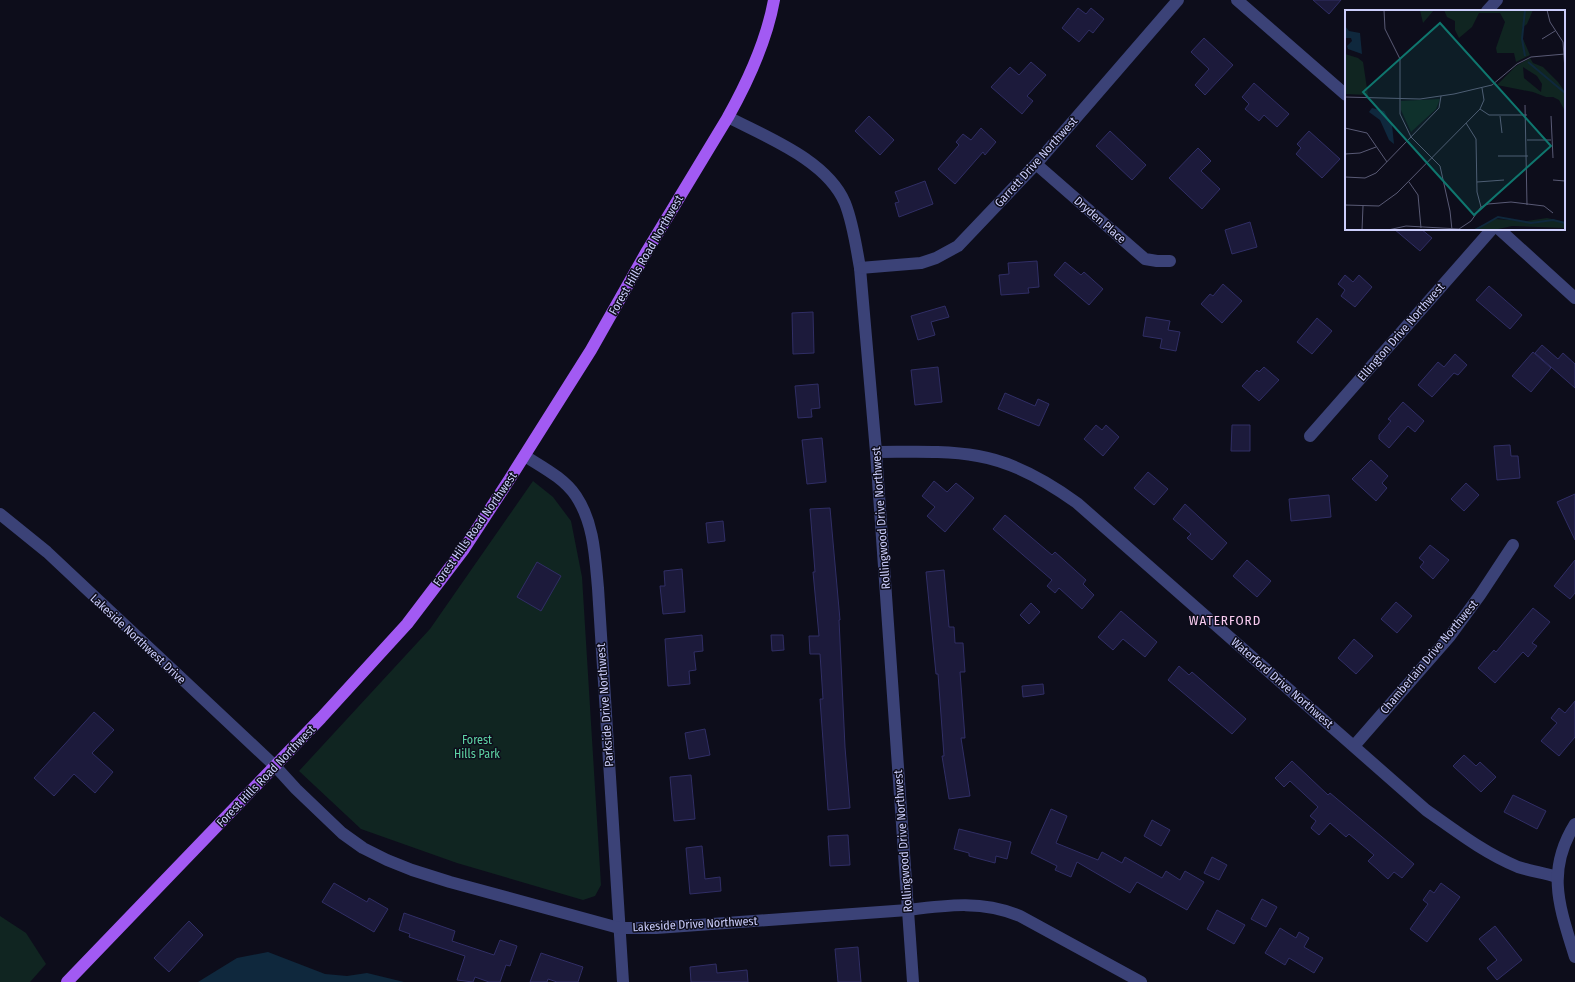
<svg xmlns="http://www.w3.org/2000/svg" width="1575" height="982" font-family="'Fira Sans Condensed',sans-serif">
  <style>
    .green { fill: #102521 }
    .water { fill: #0f283d }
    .building { fill: #1c1a3b; stroke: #302e65 }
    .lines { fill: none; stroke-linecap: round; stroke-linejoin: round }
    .minor { stroke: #3b4277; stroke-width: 12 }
    .major { stroke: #a25af3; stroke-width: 12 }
    .labels { text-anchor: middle; stroke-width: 3; stroke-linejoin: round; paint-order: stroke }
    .street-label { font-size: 12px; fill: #cbcdfb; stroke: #0d0d1b }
    .park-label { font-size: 12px; fill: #5ed4a4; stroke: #0d0d1b }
    .neighbourhood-label { font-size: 13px; letter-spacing: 1px; fill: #fbcdf2; stroke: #0d0d1b }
    .inset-river { fill: none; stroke: #0f283d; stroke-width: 2 }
    .inset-road { fill: none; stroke: #595a75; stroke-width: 1 }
    .view { fill: #0f766e; fill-opacity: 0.15; stroke: #0f766e; stroke-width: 2 }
    .inset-edge { fill: none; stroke: #cbcdfb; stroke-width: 2 }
  </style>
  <rect width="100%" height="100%" fill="#0d0d1b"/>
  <!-- green -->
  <g class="green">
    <polygon points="533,481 553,497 571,521 582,577 601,885 595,896 583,900 457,863 361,829 299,771 430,629"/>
    <polygon points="0,916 26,933 46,964 30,982 0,982"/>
  </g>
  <!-- water -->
  <polygon class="water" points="268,952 325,974 347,976 367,973 404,982 198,982 237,958"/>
  <!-- building -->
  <g class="building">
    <polygon points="1313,0 1341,0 1329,14"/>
    <polygon points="1078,8 1086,14 1091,8 1104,19 1093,33 1089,30 1079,42 1062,28"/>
    <polygon points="1204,38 1233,65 1205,95 1195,85 1209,69 1191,52"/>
    <polygon points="1031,62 1046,75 1027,96 1033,101 1022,114 991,87 1010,67 1019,75"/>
    <polygon points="1254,83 1289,114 1277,127 1264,115 1259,121 1245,109 1249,104 1242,97"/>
    <polygon points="869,116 894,140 880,155 855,131"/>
    <polygon points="981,128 996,142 985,155 983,152 955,184 938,169 959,145 956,142 963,134 971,140"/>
    <polygon points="1110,131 1146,165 1132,180 1096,146"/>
    <polygon points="1309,131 1340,159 1322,178 1296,154 1301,148 1297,144"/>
    <polygon points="1198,148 1211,161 1201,171 1220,189 1202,209 1169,178"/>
    <polygon points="925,181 933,204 899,217 895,203 899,202 895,192"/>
    <polygon points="1250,222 1257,247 1232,254 1225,230"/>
    <polygon points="1394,229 1421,229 1432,238 1420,251"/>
    <polygon points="1037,261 1039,287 1028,288 1029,293 1001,295 999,275 1009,274 1008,263"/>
    <polygon points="1065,262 1081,275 1084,272 1103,289 1089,305 1054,275"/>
    <polygon points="1345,275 1353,282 1359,275 1372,287 1355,307 1341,296 1345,290 1338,284"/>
    <polygon points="1223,284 1242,301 1222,323 1201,304 1210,294 1213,296"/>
    <polygon points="1489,286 1522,315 1510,329 1476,300"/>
    <polygon points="945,306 949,317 931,322 935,335 918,340 911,316"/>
    <polygon points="813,312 814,353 793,354 792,313"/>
    <polygon points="1146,317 1170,321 1168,330 1180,332 1176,351 1160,348 1162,339 1143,336"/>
    <polygon points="1317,318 1332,331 1312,354 1297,342"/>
    <polygon points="1542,345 1558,359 1563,353 1575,364 1575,388 1535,353"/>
    <polygon points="1533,352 1551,368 1531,392 1512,376"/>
    <polygon points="1455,354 1467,365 1458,375 1454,373 1432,397 1418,385 1438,362 1444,367"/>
    <polygon points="938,367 942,402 915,405 911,370"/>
    <polygon points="1264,367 1279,380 1259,401 1242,386 1257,370 1259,372"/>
    <polygon points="818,384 820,408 811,409 812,417 798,418 795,386"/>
    <polygon points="1005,393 1035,406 1038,399 1049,404 1039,426 998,409"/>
    <polygon points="1403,402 1424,421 1415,432 1408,426 1389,448 1379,439 1379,435 1391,421 1388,419"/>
    <polygon points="1096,425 1102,430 1106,425 1119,437 1103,456 1084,439"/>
    <polygon points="1232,425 1250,425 1250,451 1231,451"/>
    <polygon points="822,438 826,482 807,484 802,440"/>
    <polygon points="1510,445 1511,456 1518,456 1520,478 1497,480 1494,446"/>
    <polygon points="1371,460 1388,476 1382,483 1387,488 1376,501 1352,479"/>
    <polygon points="1148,472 1168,489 1154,505 1134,488"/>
    <polygon points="934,481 947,492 956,483 974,498 945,532 927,516 935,507 922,496"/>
    <polygon points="1466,483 1479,495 1464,511 1451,499"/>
    <polygon points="1575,494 1575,540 1557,502"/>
    <polygon points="1329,495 1331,517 1291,521 1289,499"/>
    <polygon points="1185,504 1227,543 1212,560 1187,538 1191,534 1173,519"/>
    <polygon points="830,508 840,620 839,620 845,747 850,808 828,810 820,699 823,699 820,654 810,654 809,636 819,636 813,572 815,572 810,509"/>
    <polygon points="1005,515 1052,555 1055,552 1086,580 1083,584 1094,595 1082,609 1059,588 1055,593 1047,586 1052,580 993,529"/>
    <polygon points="723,521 725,541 708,543 706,523"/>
    <polygon points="1430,545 1449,560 1433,579 1420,567 1424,562 1419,558"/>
    <polygon points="1247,560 1271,581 1257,597 1233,576"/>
    <polygon points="1575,560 1575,593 1570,599 1554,586"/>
    <polygon points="537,562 561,576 541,611 517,597"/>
    <polygon points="682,569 685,612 663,614 660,586 665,586 664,571"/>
    <polygon points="944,570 949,627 954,627 955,643 963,643 965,672 960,672 965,738 961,738 970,796 949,799 942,756 944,756 938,674 936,674 926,572"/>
    <polygon points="1396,602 1412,616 1397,633 1381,619"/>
    <polygon points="1031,603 1040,612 1029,624 1020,615"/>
    <polygon points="1533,608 1550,622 1532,643 1537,646 1528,657 1523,652 1495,683 1478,668 1494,650 1496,652"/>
    <polygon points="1121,611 1157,642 1145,657 1123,639 1113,650 1098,637"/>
    <polygon points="702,635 703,651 694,652 696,670 689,671 690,684 668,686 665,639"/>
    <polygon points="771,635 783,635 784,650 772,651"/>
    <polygon points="1354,639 1373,656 1356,674 1338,658"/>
    <polygon points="1179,666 1189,675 1192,672 1246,719 1232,734 1168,680"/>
    <polygon points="1043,684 1044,694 1023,697 1022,686"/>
    <polygon points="1575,701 1575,737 1559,756 1541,741 1557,723 1551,718 1559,708 1565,713"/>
    <polygon points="94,712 114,730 92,753 113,772 95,793 74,774 54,796 34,778"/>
    <polygon points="705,729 710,755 689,759 685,733"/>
    <polygon points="1464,755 1476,766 1480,762 1496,777 1481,792 1453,766"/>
    <polygon points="1292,761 1328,795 1330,793 1414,864 1402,878 1394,872 1388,879 1368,861 1374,855 1349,834 1346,837 1330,823 1319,835 1311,828 1316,821 1310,816 1318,807 1290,781 1284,787 1275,778"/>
    <polygon points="691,775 695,819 674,821 670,777"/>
    <polygon points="1513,795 1546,811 1537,829 1504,812"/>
    <polygon points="1051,809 1067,816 1056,843 1098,860 1102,852 1122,863 1125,857 1162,878 1166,871 1180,880 1185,871 1204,882 1187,910 1137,882 1130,893 1077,862 1071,877 1055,870 1057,866 1031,853"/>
    <polygon points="1152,820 1170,830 1161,846 1144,836"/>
    <polygon points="959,829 1011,842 1007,859 996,856 995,863 969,856 969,853 954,849"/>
    <polygon points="848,835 850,865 830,866 828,836"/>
    <polygon points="702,846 705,879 720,877 721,891 690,894 686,848"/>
    <polygon points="1212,857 1227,865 1219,880 1204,873"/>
    <polygon points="334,883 367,902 369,898 388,909 374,932 322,902"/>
    <polygon points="1441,883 1460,897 1427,942 1410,929 1428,904 1423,900 1430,890 1434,893"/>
    <polygon points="1262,899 1277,907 1266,927 1251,919"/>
    <polygon points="1217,910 1245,925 1234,944 1207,929"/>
    <polygon points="404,913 455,931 452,941 494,955 500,940 517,946 510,966 506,965 500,982 489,982 475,977 473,982 457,980 465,956 409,937 410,934 399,930"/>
    <polygon points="189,921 203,935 169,972 154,958"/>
    <polygon points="1495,926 1522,960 1497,980 1487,968 1497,960 1479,939"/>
    <polygon points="1280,928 1296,938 1299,932 1309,938 1304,947 1323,958 1314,973 1289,958 1285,965 1265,953"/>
    <polygon points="858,947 861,982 838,982 835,949"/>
    <polygon points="541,953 583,967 578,982 557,982 548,979 547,982 530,982"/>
    <polygon points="716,964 717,973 747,970 748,982 691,982 690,967"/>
  </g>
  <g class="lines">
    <!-- minor -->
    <g class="minor">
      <polyline points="1237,0 1346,95"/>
      <polyline points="1487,11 1497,0"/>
      <path d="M 728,117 C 766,137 827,160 845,203 C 853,223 856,246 860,268 L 876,452 L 913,982"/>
      <polyline points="1036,164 1145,259 1157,261 1170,261"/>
      <polyline points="1499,229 1575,298"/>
      <polyline points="860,268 921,263 936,258 958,246 1036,164 1178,0"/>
      <polyline points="1310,436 1492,229"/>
      <path d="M 876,452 C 910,452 945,450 978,456 C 1014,462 1048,482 1077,503 L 1426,810 C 1456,831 1484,853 1518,867 C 1530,871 1544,873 1557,877"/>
      <path d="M 525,456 C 542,467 564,478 576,496 C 594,523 595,556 598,588 L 623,982"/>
      <path d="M 0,514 L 47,552 L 275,766 L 296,789 L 342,833 L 363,848 L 387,860 L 412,870 L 450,882 L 619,928 L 656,928 L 908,910 C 947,905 983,900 1020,916 L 1141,982"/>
      <polyline points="1354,746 1450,636 1480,595 1513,545"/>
      <path d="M 1575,824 C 1545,872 1560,908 1575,957"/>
    </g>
    <!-- major -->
    <path class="major" d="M 67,982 L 321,718 L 407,624 L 464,549 L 509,480 L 591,350 L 647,251 L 728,117 C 747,83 767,39 774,0"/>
  </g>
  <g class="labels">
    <!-- street labels -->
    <g class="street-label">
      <text transform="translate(1036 162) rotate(-48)" y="4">Garrett Drive Northwest</text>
      <text transform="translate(1100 220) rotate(41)" y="4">Dryden Place</text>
      <text transform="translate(646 255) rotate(-60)" y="4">Forest Hills Road Northwest</text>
      <text transform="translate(1401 332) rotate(-49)" y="4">Ellington Drive Northwest</text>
      <text transform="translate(881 518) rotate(-94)" y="4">Rollingwood Drive Northwest</text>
      <text transform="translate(475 529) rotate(-55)" y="4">Forest Hills Road Northwest</text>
      <text transform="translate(138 639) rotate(43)" y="4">Lakeside Northwest Drive</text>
      <text transform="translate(1429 657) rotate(-50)" y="4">Chamberlain Drive Northwest</text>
      <text transform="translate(1282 683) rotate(41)" y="4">Waterford Drive Northwest</text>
      <text transform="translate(605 705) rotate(-94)" y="4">Parkside Drive Northwest</text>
      <text transform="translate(266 776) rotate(-46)" y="4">Forest Hills Road Northwest</text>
      <text transform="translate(903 841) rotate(-94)" y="4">Rollingwood Drive Northwest</text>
      <text transform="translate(695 924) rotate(-3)" y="4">Lakeside Drive Northwest</text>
    </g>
    <!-- park labels -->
    <g class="park-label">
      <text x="477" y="744">Forest<tspan x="477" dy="14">Hills Park</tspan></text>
    </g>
    <!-- neighbourhood labels -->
    <g class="neighbourhood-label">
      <text x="1225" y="625">WATERFORD</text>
    </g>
  </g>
  <!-- overview -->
  <g transform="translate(1345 10)">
    <rect width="220" height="220" fill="#0d0d1b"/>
    <path d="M 75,0 L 89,0 L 78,13 ZM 99,0 L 188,0 L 182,14 L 177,18 L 178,29 L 185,45 L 171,52 L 169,43 L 152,43 L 151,38 L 160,12 L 155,3 L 134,3 L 127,17 L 114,28 L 110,20 L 110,11 L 102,7 ZM 0,44 L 13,48 L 18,52 L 23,85 L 0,84 ZM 185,48 L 188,53 L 198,57 L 213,72 L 220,82 L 220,101 L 214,90 L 208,87 L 201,87 L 188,82 L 152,75 L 171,56 ZM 178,57 L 192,66 L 197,74 L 196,82 L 179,68 ZM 95,89 L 91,99 L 66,122 L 56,100 L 56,91 ZM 202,208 L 220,212 L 220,218 L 167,216 L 149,220 L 127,220 L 150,209 L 182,211 Z" fill="#102521" fill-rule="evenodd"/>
    <path d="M 0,16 L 4,21 L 15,23 L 17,44 L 3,39 L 2,36 L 7,31 L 6,28 L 0,28 ZM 27,98 L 39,101 L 47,115 L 49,134 L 44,130 L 35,110 L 24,102 Z" fill="#0f283d"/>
    <path class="inset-river" d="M 180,0 L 177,29 L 180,46M 183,52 L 220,83M 130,220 L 153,207 L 186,213 L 208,210 L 220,213"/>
    <path class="inset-road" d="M 39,0 L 40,19 L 55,49 L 55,104 L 66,127 L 95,156 L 105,201 L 107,220M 202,0 L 205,12 L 218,32 L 220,60M 197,29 L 210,21M 0,87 L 75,89 L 109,84 L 147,75 L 172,54 L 186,47 L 220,44M 180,95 L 182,195M 135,99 L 144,105 L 182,105M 155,106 L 157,123M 206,106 L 208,148M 121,113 L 131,129 L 132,182 L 136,197M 0,118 L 22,123 L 42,152M 182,130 L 206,130M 0,144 L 15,143 L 31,137M 153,146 L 183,146M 0,167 L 20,168 L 31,163 L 94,98 L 96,86M 208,170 L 220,171M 64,172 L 73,185 L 76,218M 132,172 L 159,170M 0,195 L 34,196 L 52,183 L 135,99 L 139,90 L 137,78M 17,220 L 18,196M 43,220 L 61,216 L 114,219 L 126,211 L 136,197 L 143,194 L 166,192 L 199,196 L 208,203"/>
    <path class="view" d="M 95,13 L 206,136 L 129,205 L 18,82 Z"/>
    <rect width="220" height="220" class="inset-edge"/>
  </g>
</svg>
